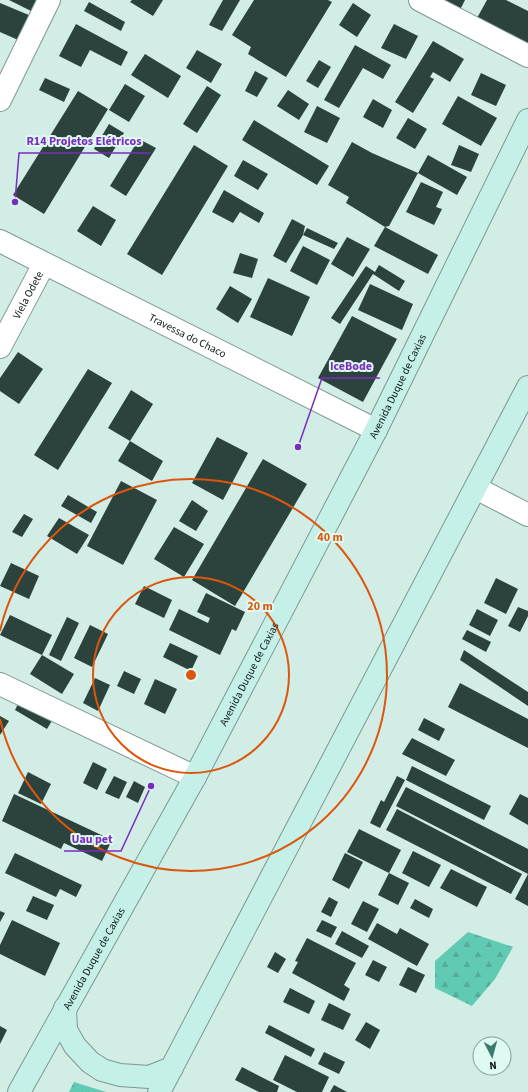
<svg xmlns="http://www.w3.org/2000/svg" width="528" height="1092" font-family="'Source Sans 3',sans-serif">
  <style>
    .forest { fill: url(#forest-firs) }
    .building { fill: #2c433d }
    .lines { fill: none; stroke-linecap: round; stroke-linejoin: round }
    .minor-casing { stroke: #7e9891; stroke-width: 24 }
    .secondary-casing { stroke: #7e9891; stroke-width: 24 }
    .minor { stroke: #fff; stroke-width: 22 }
    .secondary { stroke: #c4f0e8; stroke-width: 22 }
    .ring { fill: none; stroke: #dd560c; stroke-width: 2 }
    .labels { text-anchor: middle; stroke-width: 4; stroke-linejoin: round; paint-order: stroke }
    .street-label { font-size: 11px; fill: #0c1613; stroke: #defaf2 }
    .centre { fill: #dd560c; stroke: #defaf2; stroke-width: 2 }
    .ring-label { font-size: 12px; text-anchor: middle; font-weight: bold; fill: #dd560c; stroke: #defaf2; stroke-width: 4; stroke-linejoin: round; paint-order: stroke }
    .leader { fill: none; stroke: #7b2cbf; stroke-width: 1.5 }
    .callout-dot { fill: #7b2cbf; stroke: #defaf2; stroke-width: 1.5 }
    .callout-label { font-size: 12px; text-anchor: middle; font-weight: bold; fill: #7b2cbf; stroke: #defaf2; stroke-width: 4; stroke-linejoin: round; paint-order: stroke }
  </style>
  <defs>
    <pattern id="forest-firs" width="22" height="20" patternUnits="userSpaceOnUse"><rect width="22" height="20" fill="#61cab3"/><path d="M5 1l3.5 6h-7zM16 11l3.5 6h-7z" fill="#53ad99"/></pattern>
  </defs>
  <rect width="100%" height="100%" fill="#d1ede5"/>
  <!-- forest -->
  <g class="forest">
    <polygon points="468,932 513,947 495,979 472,1006 435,988 435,961"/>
    <polygon points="74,1082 106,1092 69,1092"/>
  </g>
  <!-- building -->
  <g class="building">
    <polygon points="9,0 46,0 39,15"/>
    <polygon points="132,0 163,0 153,16 130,2"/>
    <polygon points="223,0 240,0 222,31 209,25"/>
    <polygon points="254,0 328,0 332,2 286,77 248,54 251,47 232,35"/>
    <polygon points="443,0 465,0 458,14"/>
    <polygon points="487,0 506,0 528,11 528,44 477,18"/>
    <polygon points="89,2 125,22 121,31 84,11"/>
    <polygon points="0,3 36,18 25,43 0,32"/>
    <polygon points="353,3 371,15 357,37 339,25"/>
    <polygon points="76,24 128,52 121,66 90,50 81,67 59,56"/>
    <polygon points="394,24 418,36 406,59 381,48"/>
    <polygon points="433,41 464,59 450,82 433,72 430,77 434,79 413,113 395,102"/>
    <polygon points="355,45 391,65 383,79 363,68 339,108 324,100"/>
    <polygon points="197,50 222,64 211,83 186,68"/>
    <polygon points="145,54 181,76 168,98 131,75"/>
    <polygon points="319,60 331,67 318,88 306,81"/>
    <polygon points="255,71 268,78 257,97 245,91"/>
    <polygon points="481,73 506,85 496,106 471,95"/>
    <polygon points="45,78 70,89 64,102 39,90"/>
    <polygon points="125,84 145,96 129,122 109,110"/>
    <polygon points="207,86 221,95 197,133 183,124"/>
    <polygon points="288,90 309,104 299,120 277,106"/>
    <polygon points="78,91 108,109 44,214 13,195"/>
    <polygon points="458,96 497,118 481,146 442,124"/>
    <polygon points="373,99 392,110 383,128 363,117"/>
    <polygon points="317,106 340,118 327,143 304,132"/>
    <polygon points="408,118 427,129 415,149 396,138"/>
    <polygon points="254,120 329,166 317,185 242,140"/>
    <polygon points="109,124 124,133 109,158 94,149"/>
    <polygon points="139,139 156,148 126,196 110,186"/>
    <polygon points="352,142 372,153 418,173 389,226 385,227 346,203 349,197 328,185"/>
    <polygon points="194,145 228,166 162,275 127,254"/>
    <polygon points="459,145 479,154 471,172 451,165"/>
    <polygon points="428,155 467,177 457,195 418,173"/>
    <polygon points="243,160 268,174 258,190 234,176"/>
    <polygon points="421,182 443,192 436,207 442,209 434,225 406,212"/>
    <polygon points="224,190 264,213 259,223 240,212 233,223 212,212"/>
    <polygon points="93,206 116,220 101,246 77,231"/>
    <polygon points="292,219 305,226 303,235 286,263 273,256"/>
    <polygon points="385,227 438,255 428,274 374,246"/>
    <polygon points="307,228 338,243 334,249 303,235"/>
    <polygon points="347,237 370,249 353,277 331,264"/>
    <polygon points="303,246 330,260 317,285 290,271"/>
    <polygon points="240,253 258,259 252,278 233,273"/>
    <polygon points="379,265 405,281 399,291 373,274 340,324 331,318 366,266 375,272"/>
    <polygon points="268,278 310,297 292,336 250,317"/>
    <polygon points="370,284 413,304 402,330 358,310"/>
    <polygon points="230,286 252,299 238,323 216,309"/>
    <polygon points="352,316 397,339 363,402 318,378"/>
    <polygon points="18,352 43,369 19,404 0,391 0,378"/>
    <polygon points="88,369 112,383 58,470 34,455"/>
    <polygon points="131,390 153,404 130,441 163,461 152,481 118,461 130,441 108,428"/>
    <polygon points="217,437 248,453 223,500 192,483"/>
    <polygon points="263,459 307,484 235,606 192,580"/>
    <polygon points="121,481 157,500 123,565 87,546"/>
    <polygon points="68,495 97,512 91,523 61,506"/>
    <polygon points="192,500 208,511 196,531 179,521"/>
    <polygon points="24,514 33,519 22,537 12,532"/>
    <polygon points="59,518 89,535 77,554 47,536"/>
    <polygon points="174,527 204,544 184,577 154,559"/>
    <polygon points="11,563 39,576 29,599 0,586"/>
    <polygon points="496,578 518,589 506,614 484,603"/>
    <polygon points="144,586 172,600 164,618 135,604"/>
    <polygon points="206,593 245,612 236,631 232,629 220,655 169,630 179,609 208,623 210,618 197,612"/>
    <polygon points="518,607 528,611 528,616 520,632 508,626"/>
    <polygon points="477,609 498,620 490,636 469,625"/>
    <polygon points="10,615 52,635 42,655 0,635"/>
    <polygon points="67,617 79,623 61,661 49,655"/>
    <polygon points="90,625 108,634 92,667 74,658"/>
    <polygon points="467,630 491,642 486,652 462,639"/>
    <polygon points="170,643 198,656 191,671 163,657"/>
    <polygon points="464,650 528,692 528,706 460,660"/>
    <polygon points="42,655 74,674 62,694 30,674"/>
    <polygon points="124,671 141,679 134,694 117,686"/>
    <polygon points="95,678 110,685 98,711 83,703"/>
    <polygon points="155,679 177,689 165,714 144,704"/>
    <polygon points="460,683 528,719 528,748 448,707"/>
    <polygon points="20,700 53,719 47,729 15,710"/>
    <polygon points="0,716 9,721 0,735"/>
    <polygon points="424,718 445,729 439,741 418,730"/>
    <polygon points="412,738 455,760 446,776 402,754"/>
    <polygon points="93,762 107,769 97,790 83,783"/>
    <polygon points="412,766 491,806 484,820 406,780"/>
    <polygon points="28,772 51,784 41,804 18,793"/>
    <polygon points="114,776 127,782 119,799 105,793"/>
    <polygon points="397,776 405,780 380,828 370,823 381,800 384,802"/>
    <polygon points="134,781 145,787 138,803 126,797"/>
    <polygon points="406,787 528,849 528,906 515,899 528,874 396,806"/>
    <polygon points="14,794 112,840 102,861 64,843 61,849 2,821"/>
    <polygon points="520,794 528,798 528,825 509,814"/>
    <polygon points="397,809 522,874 511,894 386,830"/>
    <polygon points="359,829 401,850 389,873 347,852"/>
    <polygon points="413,851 441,865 429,887 402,873"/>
    <polygon points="15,853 82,885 76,897 60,889 56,897 5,873"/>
    <polygon points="345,853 363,862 349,889 332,880"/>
    <polygon points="451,869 487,887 477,907 440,888"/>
    <polygon points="389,873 409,883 398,905 378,895"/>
    <polygon points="33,896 54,905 47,920 26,911"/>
    <polygon points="329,897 338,902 331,917 321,912"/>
    <polygon points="415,899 433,909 429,918 410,908"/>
    <polygon points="363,901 379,909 367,932 351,924"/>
    <polygon points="0,911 5,913 0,922"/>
    <polygon points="12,920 60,943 45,976 0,954 0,945"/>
    <polygon points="322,920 337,927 331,938 316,931"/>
    <polygon points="377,923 397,934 400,928 429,944 417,966 368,939"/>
    <polygon points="342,931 369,946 362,958 335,944"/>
    <polygon points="307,938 356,963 344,985 350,989 344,1001 292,973 298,962 295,961"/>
    <polygon points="275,952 286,959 278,973 267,967"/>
    <polygon points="373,960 387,967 379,982 365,975"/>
    <polygon points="408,967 425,975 416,993 399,985"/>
    <polygon points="290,988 315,1001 309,1014 283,1002"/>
    <polygon points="329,1003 351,1014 343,1030 321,1020"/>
    <polygon points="366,1022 380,1030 370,1049 355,1040"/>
    <polygon points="269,1025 315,1049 311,1057 265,1033"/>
    <polygon points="0,1026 7,1030 0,1044"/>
    <polygon points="324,1052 345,1062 339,1074 318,1064"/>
    <polygon points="285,1055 329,1077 322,1092 297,1092 273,1080"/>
    <polygon points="242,1067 279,1086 277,1092 259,1092 235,1080"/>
    <polygon points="334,1085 347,1092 330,1092"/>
  </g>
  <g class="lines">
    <defs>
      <g id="minor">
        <polyline points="420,0 528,56"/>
        <polyline points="0,100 49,0"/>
        <path id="s1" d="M 0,241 L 376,430"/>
        <path id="s2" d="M 0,347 L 44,264"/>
        <polyline points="476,488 528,515"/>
        <polyline points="0,684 195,777"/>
      </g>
      <g id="secondary">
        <polyline points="65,1008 66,1030 75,1046 90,1062 102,1070 120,1075 149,1077 172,1068"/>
        <path id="s3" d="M 19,1092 L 195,777 L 376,430 L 528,120"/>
        <polyline points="159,1092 528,387"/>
      </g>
    </defs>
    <!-- minor casing -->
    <use href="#minor" class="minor-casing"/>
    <!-- secondary casing -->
    <use href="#secondary" class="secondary-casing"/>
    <!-- minor -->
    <use href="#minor" class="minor"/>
    <!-- secondary -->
    <use href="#secondary" class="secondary"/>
  </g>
  <!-- distance rings -->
  <g class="ring">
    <circle cx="191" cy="675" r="98"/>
    <path d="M0 631A196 196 0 1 1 0 719"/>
  </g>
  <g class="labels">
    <!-- street labels -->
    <g class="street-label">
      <text dy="4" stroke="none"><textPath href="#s2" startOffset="59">Viela Odete</textPath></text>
      <text dy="4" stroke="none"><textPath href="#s1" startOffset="210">Travessa do Chaco</textPath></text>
      <text dy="4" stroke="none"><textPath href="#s3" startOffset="801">Avenida Duque de Caxias</textPath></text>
      <text dy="4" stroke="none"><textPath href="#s3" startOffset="477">Avenida Duque de Caxias</textPath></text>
      <text dy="4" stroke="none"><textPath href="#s3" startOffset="153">Avenida Duque de Caxias</textPath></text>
    </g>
  </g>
  <circle cx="191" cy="675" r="6" class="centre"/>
  <g class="ring-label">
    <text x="330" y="541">40 m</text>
    <text x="260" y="610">20 m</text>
  </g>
  <!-- callouts -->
  <path class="leader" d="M15 202L19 153H150M298 447L322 378H380M151 786L121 851H64"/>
  <g class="callout-dot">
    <circle cx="15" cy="202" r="4"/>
    <circle cx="298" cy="447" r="4"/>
    <circle cx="151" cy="786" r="4"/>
  </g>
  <g class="callout-label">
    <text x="84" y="145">R14 Projetos Elétricos</text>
    <text x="351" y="370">IceBode</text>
    <text x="92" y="843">Uau pet</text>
  </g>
  <!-- north arrow -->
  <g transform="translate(492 1056) rotate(174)"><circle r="19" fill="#defaf2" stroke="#8a9f99"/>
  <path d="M0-3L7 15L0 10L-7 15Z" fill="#397c6d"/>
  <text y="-6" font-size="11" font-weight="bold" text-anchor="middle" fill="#0c1613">N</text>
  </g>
</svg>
